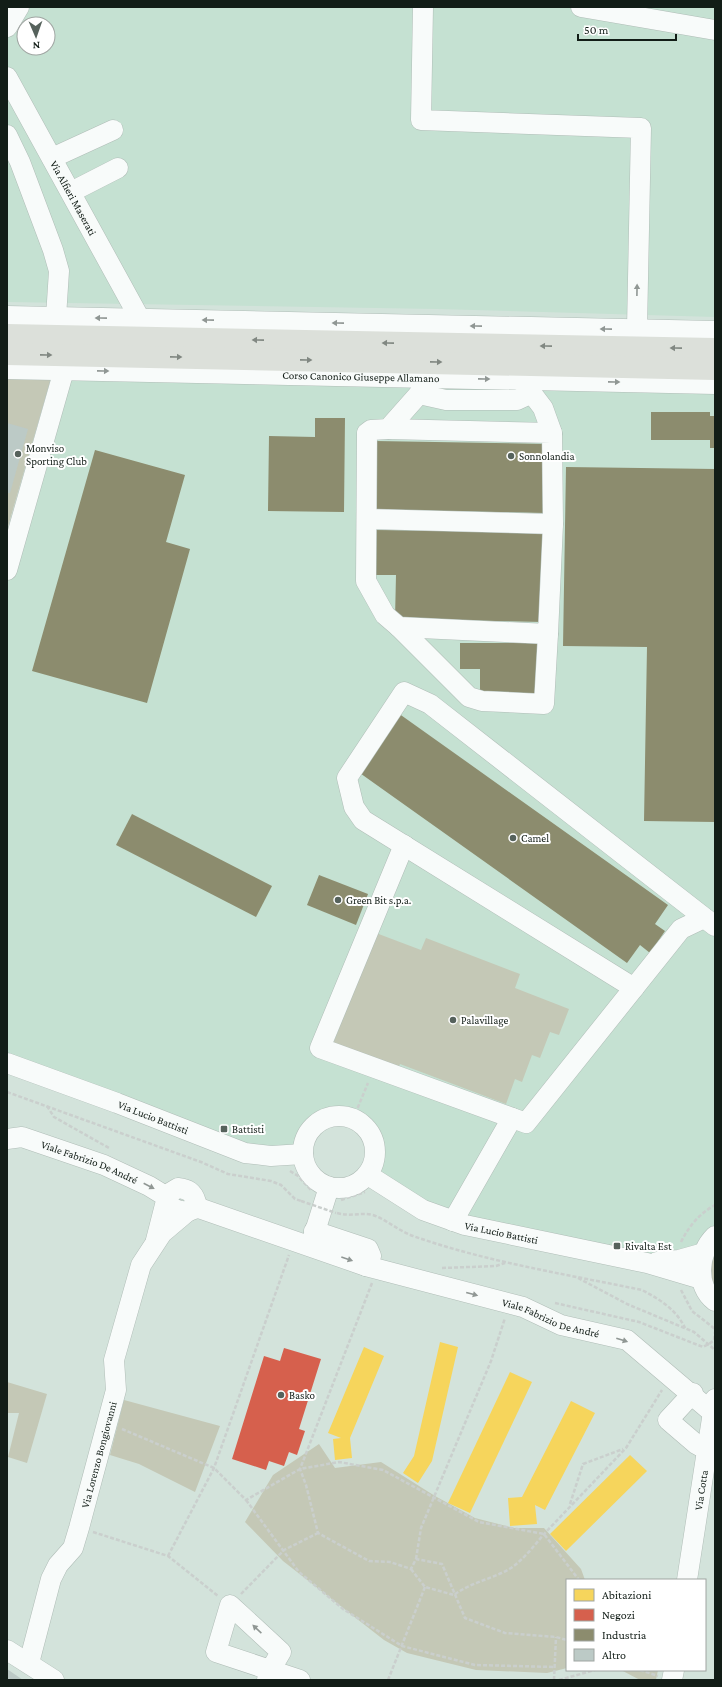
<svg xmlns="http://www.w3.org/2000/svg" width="722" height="1687" font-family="'Crimson Pro',serif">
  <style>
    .built { fill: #c5e1d2; fill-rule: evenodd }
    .green { fill: #c4c8b6 }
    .homes { fill: #f6d55c }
    .shops { fill: #d6604d }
    .industry { fill: #8c8c6e }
    .building { fill: #bccac6 }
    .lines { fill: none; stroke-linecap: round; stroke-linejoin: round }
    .minor-casing { stroke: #b0bdb7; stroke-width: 21 }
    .major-casing { stroke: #b7bfbb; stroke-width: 23 }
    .path { stroke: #cacfcd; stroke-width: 2.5; stroke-dasharray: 4 2; stroke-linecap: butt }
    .minor { stroke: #f8fbfa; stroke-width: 20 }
    .major { stroke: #dce0da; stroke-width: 22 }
    .path-bridge { stroke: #cacfcd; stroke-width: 2.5; stroke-dasharray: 4 2; stroke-linecap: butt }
    .oneway { fill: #909794 }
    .oneway2 { fill: #818882 }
    .poi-dot { fill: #56625c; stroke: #fff; stroke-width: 1.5 }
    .labels { text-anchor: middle; stroke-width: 4; stroke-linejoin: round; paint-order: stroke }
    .street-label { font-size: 11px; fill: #121d17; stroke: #fff }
    .poi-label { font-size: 11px; fill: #121d17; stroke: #fff; text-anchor: start }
  </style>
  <rect width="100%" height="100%" fill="#d3e3db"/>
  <!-- built -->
  <g class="built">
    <path d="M 7,7 L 715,7 L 715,317 L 437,309 L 7,302 ZM 24,24 L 48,24 L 48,48 L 24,48 Z"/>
    <polygon points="64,370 715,384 715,1236 679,1260 465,1225 368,1175 373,1164 375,1152 373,1139 366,1128 357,1121 345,1117 330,1117 319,1122 311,1129 305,1140 303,1154 271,1156 7,1063 7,570"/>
  </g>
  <!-- green -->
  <g class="green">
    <polygon points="7,377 51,378 7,530"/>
    <polygon points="376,933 421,950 426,938 520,974 515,988 569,1009 559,1035 550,1032 540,1058 532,1055 522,1082 515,1079 506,1104 400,1064 398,1069 333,1044"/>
    <polygon points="715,1246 715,1289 709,1276"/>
    <polygon points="7,1382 47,1394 27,1463 8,1457 19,1413 7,1413"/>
    <polygon points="124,1400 220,1426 195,1492 139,1464 110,1455"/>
    <polygon points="319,1444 335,1468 381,1462 435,1496 475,1518 514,1528 544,1528 581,1569 585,1580 567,1580 567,1668 547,1673 476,1670 407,1653 384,1640 283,1561 245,1522 273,1475"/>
    <polygon points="621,1670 658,1670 656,1680 640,1680"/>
  </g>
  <!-- homes -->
  <g class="homes">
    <polygon points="440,1342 458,1347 432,1461 418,1483 403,1473 414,1456"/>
    <polygon points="364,1347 384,1356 350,1438 352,1458 335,1460 333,1439 341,1438 328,1433"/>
    <polygon points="510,1372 532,1382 470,1513 448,1503"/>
    <polygon points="571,1401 595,1413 545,1510 535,1505 537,1524 510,1526 508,1498 522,1497"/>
    <polygon points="630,1455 647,1471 566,1551 550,1534"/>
  </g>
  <!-- shops -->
  <polygon class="shops" points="284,1348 321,1359 299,1429 305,1431 297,1455 289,1452 284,1466 269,1461 266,1470 232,1459 264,1356 280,1361"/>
  <!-- industry -->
  <g class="industry">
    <polygon points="651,412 710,412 710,416 715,416 715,448 710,448 710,440 651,440"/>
    <polygon points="315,418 345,418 344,512 268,511 269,436 315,437"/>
    <polygon points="375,441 547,444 546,513 374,510"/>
    <polygon points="95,450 185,475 166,542 190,549 147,703 32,671"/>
    <polygon points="566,467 715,469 715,822 644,821 647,647 563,646"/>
    <polygon points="373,530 544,532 543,622 395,619 396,575 373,575"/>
    <polygon points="460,643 542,643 542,697 480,696 480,669 460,669"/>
    <polygon points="398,713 668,905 655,924 665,931 650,953 640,945 627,963 357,771"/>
    <polygon points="132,814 272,886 256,917 116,845"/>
    <polygon points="319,875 368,894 356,925 307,905"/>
  </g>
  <!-- building -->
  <g class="building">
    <polygon points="7,423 28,429 10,493 7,493"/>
    <polygon points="7,1669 23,1680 7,1680"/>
  </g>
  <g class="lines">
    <defs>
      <g id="minor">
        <polyline points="423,7 421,120 641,128 637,329"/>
        <polyline points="581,7 715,30"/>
        <polyline points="7,27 19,7"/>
        <path id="s1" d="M 7,77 L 140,319"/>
        <polyline points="7,135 20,162 53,250 59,271 56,317"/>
        <polyline points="52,158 113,130"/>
        <polyline points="71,192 118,168"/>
        <polyline points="7,316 715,331"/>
        <path id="s2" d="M 7,369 L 715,384"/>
        <polyline points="524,383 543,408 552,433"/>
        <polyline points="419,394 446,400 517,400 532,393"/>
        <polyline points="388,429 552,433 553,524"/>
        <polyline points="368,519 553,524 548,634 399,627 385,615 366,581 367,433 371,430 388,429 419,394 427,378"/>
        <polyline points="7,570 64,370"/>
        <polyline points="399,627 469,697 482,701 544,704 548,634"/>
        <polyline points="404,845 320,1048 526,1123 681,929 704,918"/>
        <polyline points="634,988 363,820 354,807 347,778 404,692 430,704 715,926"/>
        <path id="s3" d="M 7,1063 L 117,1103 L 245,1153 L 271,1156 L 303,1154"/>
        <circle cx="339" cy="1152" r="36"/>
        <path id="s4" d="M 7,1139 L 22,1137 L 104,1165 L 149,1186 L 167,1197 L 156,1240"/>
        <path id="s5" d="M 368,1175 L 423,1210 L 465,1225 L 647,1263 L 701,1279"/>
        <path d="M 178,1188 C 188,1189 193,1192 196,1202 L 194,1209 C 184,1214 175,1211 168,1203 L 168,1194 Z"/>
        <path id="s6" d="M 196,1207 L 366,1266 L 523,1307 L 561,1325 L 627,1340 L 713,1413"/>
        <polyline points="453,1221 512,1118"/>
        <polyline points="314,1231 368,1249 371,1256 366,1266"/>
        <path d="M 715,1236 C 698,1253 695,1286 715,1301"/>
        <polyline points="311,1244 329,1187"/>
        <polyline points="657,1262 679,1260 704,1253"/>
        <polyline points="693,1393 668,1420 696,1444 707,1450"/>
        <path id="s7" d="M 687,1580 L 715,1399"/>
        <polyline points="7,1650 54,1680"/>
        <path id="s8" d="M 29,1663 L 51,1579 L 58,1565 L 73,1548 L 79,1528 L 116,1390 L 114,1360 L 141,1265 L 162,1233 L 188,1211"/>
        <polyline points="267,1680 271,1669 281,1652 230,1605 216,1652 300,1680"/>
        <polyline points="672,1680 674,1670"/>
      </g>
      <g id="major">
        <polyline points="7,335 715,349"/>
        <polyline points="7,354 715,369"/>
      </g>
    </defs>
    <!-- minor casing -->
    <use href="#minor" class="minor-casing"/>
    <!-- major casing -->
    <use href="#major" class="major-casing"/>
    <!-- path -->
    <g class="path">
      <polyline points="7,1092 201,1162 228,1174 271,1181 281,1185 295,1199 301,1201"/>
      <polyline points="47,1106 54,1117 109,1148"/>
      <polyline points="353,1119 368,1083"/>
      <polyline points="290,1171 298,1176 311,1190"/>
      <polyline points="341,1200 365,1192"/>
      <path d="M 337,1213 C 350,1217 360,1212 373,1215 C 387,1220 399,1231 413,1236 C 487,1262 565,1274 642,1290 C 659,1299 676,1309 685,1328"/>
      <path d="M 681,1242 C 689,1226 699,1214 715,1205"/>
      <polyline points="442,1268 496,1266 505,1263"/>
      <polyline points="578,1278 627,1304 694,1332 715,1350"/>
      <polyline points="372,1283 300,1469 306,1485 318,1533 369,1561 390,1562 411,1569 416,1559 442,1564 465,1618 505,1633 556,1637 567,1640"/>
      <polyline points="681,1290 692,1311 715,1329"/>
      <polyline points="555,1303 639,1322 703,1347 709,1344 714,1340 715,1332"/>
      <polyline points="122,1429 214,1468 246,1500 300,1469 339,1462 383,1470 479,1522 544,1534 579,1580"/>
      <polyline points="246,1500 299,1572 343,1609 402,1646 475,1665 555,1667"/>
      <polyline points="570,1504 583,1464 623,1449"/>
      <polyline points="93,1532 168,1556 218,1596"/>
      <polyline points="168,1556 214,1468 289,1255"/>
      <polyline points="416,1559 421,1528 491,1361 505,1318"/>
      <path d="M 411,1569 L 425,1587 L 454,1595 C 471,1582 493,1579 511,1568 C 524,1559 534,1546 544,1534 L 626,1448 L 662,1390"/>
      <polyline points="241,1594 284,1550 318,1533"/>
      <polyline points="640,1670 658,1676"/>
      <polyline points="388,1680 425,1587"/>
      <polyline points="554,1680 556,1637"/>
      <polyline points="559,1680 595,1670"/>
    </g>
    <!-- minor -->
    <use href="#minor" class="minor"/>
    <!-- major -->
    <use href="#major" class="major"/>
    <!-- path-bridge -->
    <polyline class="path-bridge" points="301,1201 336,1213"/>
  </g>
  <!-- one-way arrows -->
  <defs><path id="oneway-solid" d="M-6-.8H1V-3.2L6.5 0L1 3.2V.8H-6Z"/></defs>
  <g class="oneway">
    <use href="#oneway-solid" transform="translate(637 290) rotate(-89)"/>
    <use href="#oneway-solid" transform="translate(101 318) rotate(-179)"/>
    <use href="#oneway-solid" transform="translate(208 320) rotate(-179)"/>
    <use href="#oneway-solid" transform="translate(338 323) rotate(-179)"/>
    <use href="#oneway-solid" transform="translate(476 326) rotate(-179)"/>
    <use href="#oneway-solid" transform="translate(606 329) rotate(-179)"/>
    <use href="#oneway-solid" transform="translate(103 371) rotate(1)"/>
    <use href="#oneway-solid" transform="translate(484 379) rotate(1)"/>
    <use href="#oneway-solid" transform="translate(614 382) rotate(1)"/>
    <use href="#oneway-solid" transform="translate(149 1186) rotate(27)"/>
    <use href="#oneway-solid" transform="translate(347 1259) rotate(19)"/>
    <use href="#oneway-solid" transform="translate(472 1294) rotate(15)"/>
    <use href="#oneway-solid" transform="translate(622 1340) rotate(18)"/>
    <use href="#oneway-solid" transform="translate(257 1629) rotate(-137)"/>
  </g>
  <g class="oneway2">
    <use href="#oneway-solid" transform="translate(258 340) rotate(-179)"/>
    <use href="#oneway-solid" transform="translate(388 343) rotate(-179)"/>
    <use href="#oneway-solid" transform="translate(546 346) rotate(-179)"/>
    <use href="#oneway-solid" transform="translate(676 348) rotate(-179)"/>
    <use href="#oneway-solid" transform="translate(46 355) rotate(1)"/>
    <use href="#oneway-solid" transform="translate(176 357) rotate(1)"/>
    <use href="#oneway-solid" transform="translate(306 360) rotate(1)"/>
    <use href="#oneway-solid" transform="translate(436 362) rotate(1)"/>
  </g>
  <!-- markers -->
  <g class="poi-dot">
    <circle cx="18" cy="454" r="4"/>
    <circle cx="511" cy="456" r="4"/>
    <circle cx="513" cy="838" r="4"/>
    <circle cx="338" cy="900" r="4"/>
    <circle cx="453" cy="1020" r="4"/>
    <rect x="220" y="1125" width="8" height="8" rx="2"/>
    <rect x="613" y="1242" width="8" height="8" rx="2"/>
    <circle cx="281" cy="1395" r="4"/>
  </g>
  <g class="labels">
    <!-- street labels -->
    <g class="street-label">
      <text dy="4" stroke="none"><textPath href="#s1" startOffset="138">Via Alfieri Maserati</textPath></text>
      <text dy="4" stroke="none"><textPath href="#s2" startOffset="354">Corso Canonico Giuseppe Allamano</textPath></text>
      <text dy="4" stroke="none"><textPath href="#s3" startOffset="156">Via Lucio Battisti</textPath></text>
      <text dy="4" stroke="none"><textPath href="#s4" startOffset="87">Viale Fabrizio De André</textPath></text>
      <text dy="4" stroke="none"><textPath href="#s5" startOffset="147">Via Lucio Battisti</textPath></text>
      <text dy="4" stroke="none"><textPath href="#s6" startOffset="372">Viale Fabrizio De André</textPath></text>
      <text dy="4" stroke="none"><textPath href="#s8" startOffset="222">Via Lorenzo Bongiovanni</textPath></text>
      <text dy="4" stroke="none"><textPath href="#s7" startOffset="91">Via Cotta</textPath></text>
    </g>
    <!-- poi labels -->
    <g class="poi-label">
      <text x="26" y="452">Monviso<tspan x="26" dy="13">Sporting Club</tspan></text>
      <text x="519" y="460">Sonnolandia</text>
      <text x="521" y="842">Camel</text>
      <text x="346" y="904">Green Bit s.p.a.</text>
      <text x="461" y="1024">Palavillage</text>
      <text x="232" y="1133">Battisti</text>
      <text x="625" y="1250">Rivalta Est</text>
      <text x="289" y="1399">Basko</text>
    </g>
  </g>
  <!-- border -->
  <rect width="722" height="1687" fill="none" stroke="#121d17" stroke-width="16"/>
  <!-- legend -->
  <rect x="566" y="1579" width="140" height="92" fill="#ffffff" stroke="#a0a5a2"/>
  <rect x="574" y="1589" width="20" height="12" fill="#f6d55c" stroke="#a0a5a2"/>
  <text x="602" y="1599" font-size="12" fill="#121d17">Abitazioni</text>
  <rect x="574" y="1609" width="20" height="12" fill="#d6604d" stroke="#a0a5a2"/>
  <text x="602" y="1619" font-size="12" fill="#121d17">Negozi</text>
  <rect x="574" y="1629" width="20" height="12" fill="#8c8c6e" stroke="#a0a5a2"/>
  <text x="602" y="1639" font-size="12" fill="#121d17">Industria</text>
  <rect x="574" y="1649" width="20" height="12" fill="#bccac6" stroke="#a0a5a2"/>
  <text x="602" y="1659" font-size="12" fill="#121d17">Altro</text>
  <!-- north arrow -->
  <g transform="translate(36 36) rotate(178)"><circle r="19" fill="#ffffff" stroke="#a0a5a2"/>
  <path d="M0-3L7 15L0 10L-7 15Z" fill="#56625c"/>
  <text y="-6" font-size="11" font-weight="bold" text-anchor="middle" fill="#121d17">N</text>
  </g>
  <!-- scale -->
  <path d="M578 34v6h98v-6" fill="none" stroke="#121d17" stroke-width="2"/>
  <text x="584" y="34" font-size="12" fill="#121d17" stroke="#ffffff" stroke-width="3" paint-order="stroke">50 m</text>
</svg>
